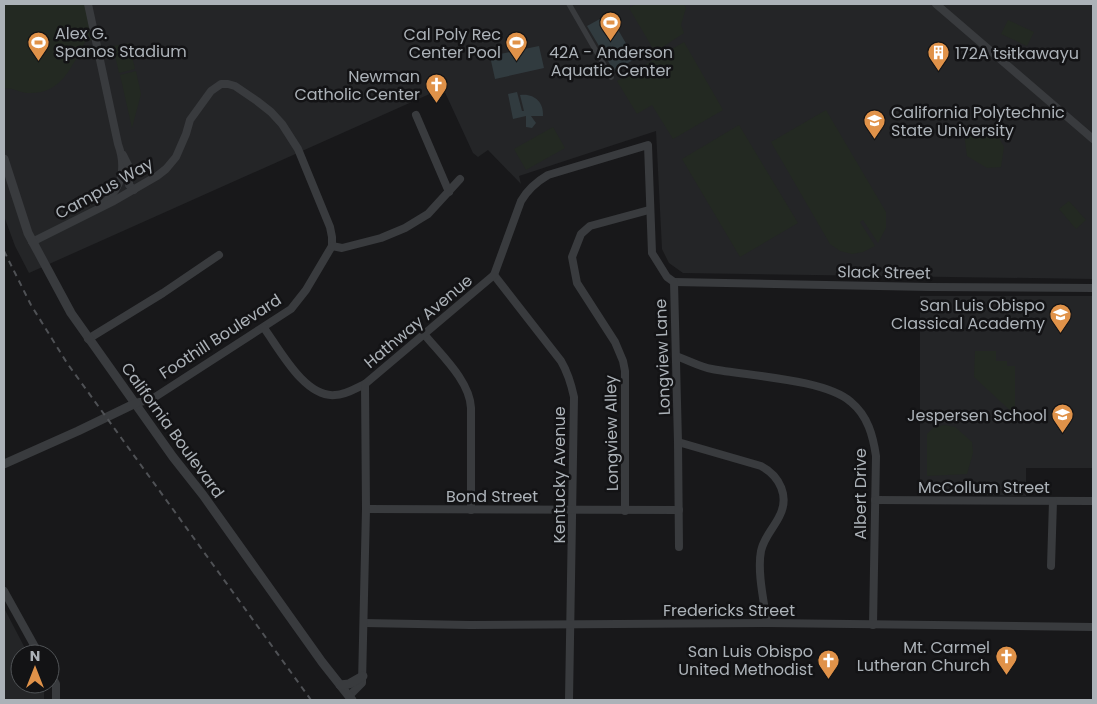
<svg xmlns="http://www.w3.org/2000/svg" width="1097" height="704" font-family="Poppins,sans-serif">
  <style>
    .built { fill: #242527 }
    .green { fill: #232922 }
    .water { fill: #313b3f }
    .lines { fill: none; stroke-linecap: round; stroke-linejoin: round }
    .pedestrian { stroke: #393b3e; stroke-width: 5.5 }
    .minor { stroke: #393b3e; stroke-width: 8 }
    .tertiary { stroke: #393b3e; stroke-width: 9 }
    .rail { stroke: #4f5155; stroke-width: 2; stroke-dasharray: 6 5; stroke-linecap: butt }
    .labels { text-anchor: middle; stroke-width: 5; stroke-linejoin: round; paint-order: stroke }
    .poi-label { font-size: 16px; fill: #acb2b8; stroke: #131315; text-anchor: end }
    .street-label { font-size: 16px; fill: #acb2b8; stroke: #131315 }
  </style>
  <rect width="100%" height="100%" fill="#18181a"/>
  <!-- built -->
  <g class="built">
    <polygon points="4,4 1093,4 1093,279 683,273 669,263 662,249 656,131 519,176 521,184 488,150 478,157 473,153 443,88 29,273 15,246 4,216"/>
    <polygon points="920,296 1093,296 1093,468 1026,468 1026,496 973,495 953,493 920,494"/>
    <polygon points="4,608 28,654 20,654 20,684 44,684 44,700 4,700"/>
  </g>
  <!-- green -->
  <g class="green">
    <path d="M 4,4 L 86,4 L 95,39 L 85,42 C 71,67 62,95 27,93 C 18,92 12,87 4,89 Z"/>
    <polygon points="636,4 684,4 686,8 681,25 684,33 655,52 629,8"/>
    <polygon points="1008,20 1034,32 1027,46 1001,34"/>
    <polygon points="684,42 723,110 673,139 652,105 637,114 617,81"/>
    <polygon points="129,43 135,69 119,73 113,46"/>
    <polygon points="136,71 141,94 132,128 120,75"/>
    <polygon points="826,110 886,212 886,228 878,243 863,220 860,222 875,246 863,252 852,254 840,251 830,244 771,142"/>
    <polygon points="739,125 798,223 740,257 682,159"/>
    <polygon points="988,126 994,128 1004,147 1001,167 987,168 967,156 964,133"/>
    <polygon points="553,127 565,148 526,170 514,149"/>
    <polygon points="1069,201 1086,220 1076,229 1059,209"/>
    <polygon points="975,351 996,351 996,361 1007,361 1007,366 1015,366 1015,415 974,377"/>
    <polygon points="944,425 955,427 972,442 973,453 967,474 927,476 927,434 933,428"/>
  </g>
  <!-- water -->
  <g class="water">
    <polygon points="609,14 635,59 614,71 587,26"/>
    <polygon points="539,46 544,68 495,79 490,56"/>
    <path d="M 517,92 L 522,111 L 524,111 L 520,95 C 534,93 544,102 543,116 L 531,116 L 536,123 L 532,128 L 526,127 L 526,116 L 513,119 L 508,94 Z"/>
  </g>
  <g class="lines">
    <!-- pedestrian -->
    <polyline class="pedestrian" points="569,4 611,77"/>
    <!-- minor -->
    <g class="minor">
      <path d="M 88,4 L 118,144 C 126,166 123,187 104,203"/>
      <polyline points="936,4 1093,139"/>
      <polyline points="416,115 449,192"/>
      <polyline points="123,155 129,167 129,185 134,190"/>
      <polyline points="32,242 112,202 157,176 166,169 176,157 186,134 190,120 211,91 221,84 228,84 235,86 257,101 271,112 282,124 298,149 330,227 332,237 332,246 306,290 291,309 152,399 136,403"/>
      <polyline points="332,246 342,248 381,238 405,228 428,214 460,179"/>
      <path d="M 494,275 L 561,361 C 568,373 571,383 574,397 L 569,700"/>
      <polyline points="674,282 930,287 1093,288"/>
      <path d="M 264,328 C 280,350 305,398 335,395 C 346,395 356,388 365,384"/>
      <path d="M 424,334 C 441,355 470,381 471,408 L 471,510"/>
      <polyline points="88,339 163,293 219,255"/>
      <path d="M 676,356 C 688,360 700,367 712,369 C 748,376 825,379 851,402 C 868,416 873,436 876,456 L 873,625"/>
      <path d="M 678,442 L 761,466 C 780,476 790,497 779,517 C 773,529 764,537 761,551 C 757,571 764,602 767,623"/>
      <polyline points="875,500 1093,501"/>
      <polyline points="366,509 679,510"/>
      <polyline points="625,511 625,371 623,361 615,342 577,283 572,257 581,234 590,226 649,210"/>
      <polyline points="1051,566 1053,501"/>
      <polyline points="4,591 39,654"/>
      <polyline points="364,623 470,625 767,623 1093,627"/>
      <polyline points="50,673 56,684 56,700"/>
      <path d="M 349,696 L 362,683 L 366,509 L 365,384 L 494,275 L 521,201 C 528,189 536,182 548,175 L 648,145 L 652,253 L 667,277 L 674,282 L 678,442 L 679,547"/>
    </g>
    <!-- tertiary -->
    <g class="tertiary">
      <polyline points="4,159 28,233 71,313 173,457 203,495 322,662 352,700"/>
      <polyline points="4,464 78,431 136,403"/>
      <polyline points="340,685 349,684 363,676"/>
    </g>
    <!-- rail -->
    <polyline class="rail" points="4,251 31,305 67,363 311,700"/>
  </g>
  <!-- icons -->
  <defs>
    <symbol id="stadium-pin" viewBox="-11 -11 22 30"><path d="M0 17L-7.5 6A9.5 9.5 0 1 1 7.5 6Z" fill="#e09249" stroke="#131315"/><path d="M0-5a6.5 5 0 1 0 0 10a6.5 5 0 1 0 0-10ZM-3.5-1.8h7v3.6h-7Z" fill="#fff"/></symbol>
    <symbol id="building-pin" viewBox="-11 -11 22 30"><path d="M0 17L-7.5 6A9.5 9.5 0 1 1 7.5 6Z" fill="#e09249" stroke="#131315"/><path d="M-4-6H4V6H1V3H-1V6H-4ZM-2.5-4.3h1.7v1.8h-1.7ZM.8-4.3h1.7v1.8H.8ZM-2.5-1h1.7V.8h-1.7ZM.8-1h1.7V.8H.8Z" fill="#fff"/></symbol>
    <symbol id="church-pin" viewBox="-11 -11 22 30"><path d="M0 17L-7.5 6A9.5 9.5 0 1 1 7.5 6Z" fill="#e09249" stroke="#131315"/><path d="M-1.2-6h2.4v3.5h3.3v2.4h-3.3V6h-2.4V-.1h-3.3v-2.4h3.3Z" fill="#fff"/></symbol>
    <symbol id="university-pin" viewBox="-11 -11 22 30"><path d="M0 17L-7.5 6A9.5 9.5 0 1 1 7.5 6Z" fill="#e09249" stroke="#131315"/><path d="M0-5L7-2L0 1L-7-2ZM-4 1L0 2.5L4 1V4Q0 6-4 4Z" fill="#fff"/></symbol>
    <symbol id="school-pin" viewBox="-11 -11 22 30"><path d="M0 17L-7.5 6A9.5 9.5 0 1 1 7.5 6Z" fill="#e09249" stroke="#131315"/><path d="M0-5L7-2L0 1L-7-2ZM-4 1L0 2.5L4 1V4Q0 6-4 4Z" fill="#fff"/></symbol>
  </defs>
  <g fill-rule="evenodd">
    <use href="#stadium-pin" x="598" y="10" width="25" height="34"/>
    <use href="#stadium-pin" x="26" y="30" width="25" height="34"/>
    <use href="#stadium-pin" x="504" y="30" width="25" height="34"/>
    <use href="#building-pin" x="926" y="40" width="25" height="34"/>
    <use href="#church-pin" x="424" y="72" width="25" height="34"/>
    <use href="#university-pin" x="862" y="108" width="25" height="34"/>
    <use href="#school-pin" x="1048" y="302" width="25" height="34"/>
    <use href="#school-pin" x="1050" y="402" width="25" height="34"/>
    <use href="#church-pin" x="994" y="644" width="25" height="34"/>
    <use href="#church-pin" x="816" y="648" width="25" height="34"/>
  </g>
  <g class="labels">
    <!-- poi labels -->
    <g class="poi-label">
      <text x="55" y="39" text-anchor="start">Alex G.<tspan x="55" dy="18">Spanos Stadium</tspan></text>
      <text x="501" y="40">Cal Poly Rec<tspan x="501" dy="18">Center Pool</tspan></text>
      <text x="611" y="58" text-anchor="middle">42A - Anderson<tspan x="611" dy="18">Aquatic Center</tspan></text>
      <text x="955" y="59" text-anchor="start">172A tsɨtkawayu</text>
      <text x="420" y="82">Newman<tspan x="420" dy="18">Catholic Center</tspan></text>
      <text x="891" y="118" text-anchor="start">California Polytechnic<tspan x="891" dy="18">State University</tspan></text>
      <text x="1045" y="311">San Luis Obispo<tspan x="1045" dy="18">Classical Academy</tspan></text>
      <text x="1047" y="421">Jespersen School</text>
      <text x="990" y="653">Mt. Carmel<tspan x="990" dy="18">Lutheran Church</tspan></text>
      <text x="813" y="657">San Luis Obispo<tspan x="813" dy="18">United Methodist</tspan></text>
    </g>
    <!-- street labels -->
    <g class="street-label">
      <text transform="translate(104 188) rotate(-29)" y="6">Campus Way</text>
      <text transform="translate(884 272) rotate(1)" y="6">Slack Street</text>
      <text transform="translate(418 321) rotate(-40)" y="6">Hathway Avenue</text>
      <text transform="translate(220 336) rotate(-33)" y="6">Foothill Boulevard</text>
      <text transform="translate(662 357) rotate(-92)" y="6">Longview Lane</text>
      <text transform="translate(173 430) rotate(54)" y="6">California Boulevard</text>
      <text transform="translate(611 433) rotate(-91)" y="6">Longview Alley</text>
      <text transform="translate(559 475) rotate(-90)" y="6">Kentucky Avenue</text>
      <text x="984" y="493">McCollum Street</text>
      <text transform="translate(860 494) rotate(-90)" y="6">Albert Drive</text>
      <text x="492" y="502">Bond Street</text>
      <text x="729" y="616">Fredericks Street</text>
    </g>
  </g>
  <!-- border -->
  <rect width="1097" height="704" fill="none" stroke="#acb2b8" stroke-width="10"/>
  <!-- north arrow -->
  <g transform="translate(35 669)"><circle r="24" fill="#131315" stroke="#505356"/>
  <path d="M0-4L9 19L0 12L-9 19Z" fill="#e09249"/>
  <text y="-8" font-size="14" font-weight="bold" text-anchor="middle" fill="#acb2b8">N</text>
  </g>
</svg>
